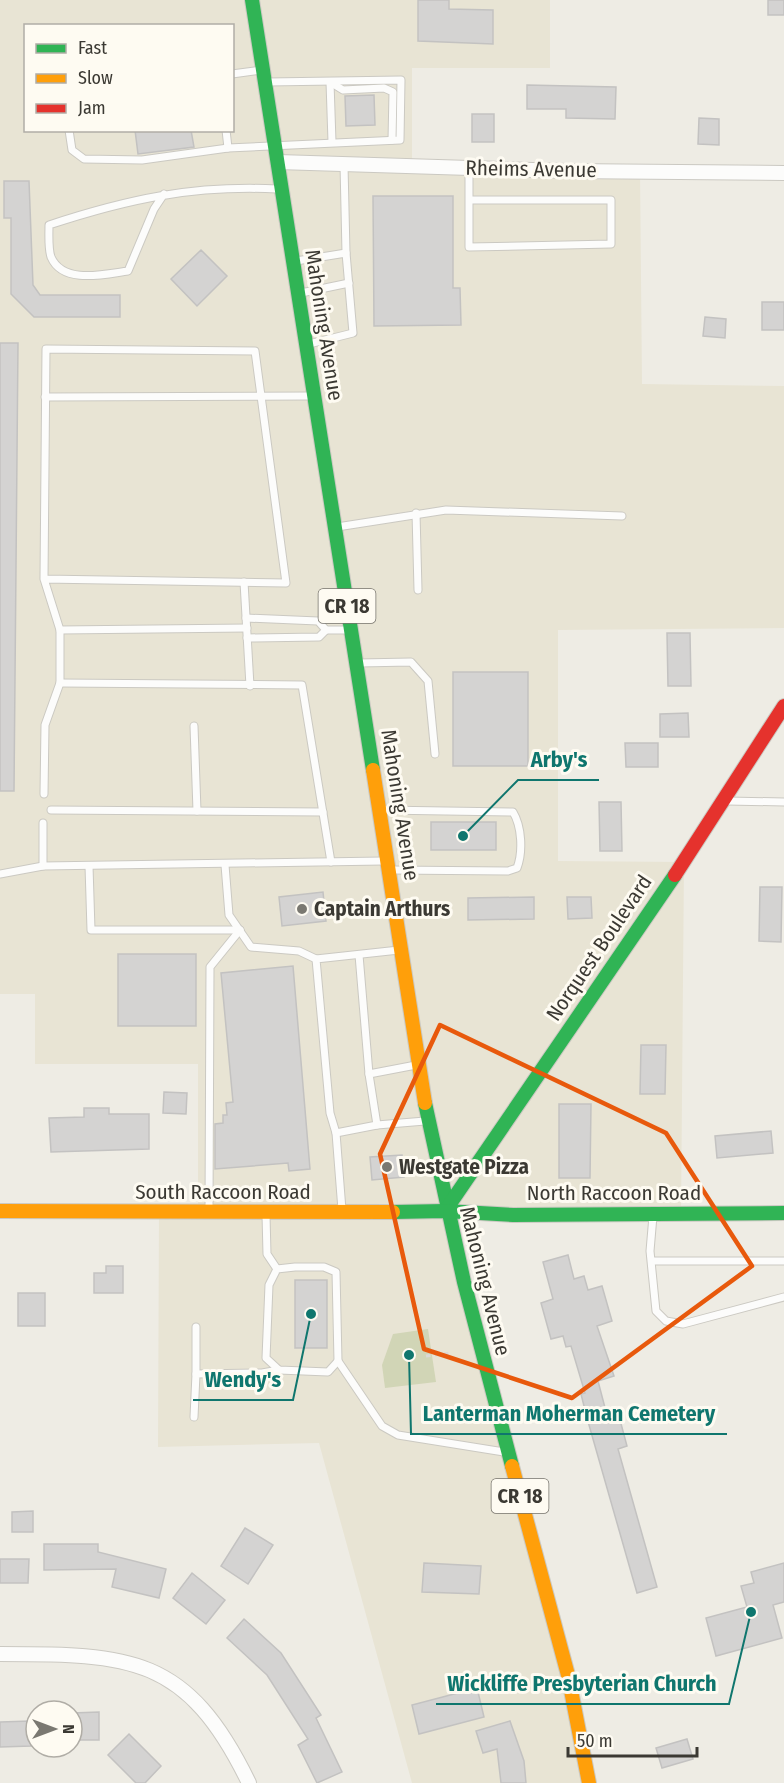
<svg xmlns="http://www.w3.org/2000/svg" width="784" height="1783" font-family="'Fira Sans Condensed',sans-serif">
  <style>
    .built { fill: #e8e4d4; fill-rule: evenodd }
    .green { fill: #d1d5b6 }
    .building { fill: #d4d3d2; stroke: #c3c2c1; stroke-width: 1.5 }
    .lines { fill: none; stroke-linecap: round; stroke-linejoin: round }
    .lane-casing { stroke: #cbc9c2; stroke-width: 9 }
    .street-casing { stroke: #cbc9c2; stroke-width: 16 }
    .fast-casing { stroke: #cbc9c2; stroke-width: 16 }
    .slow-casing { stroke: #cbc9c2; stroke-width: 16 }
    .jam-casing { stroke: #cbc9c2; stroke-width: 16 }
    .path { stroke: #dad9d7; stroke-width: 3; stroke-dasharray: 4.5 4.5; stroke-linecap: butt }
    .lane { stroke: #fcfcfb; stroke-width: 7 }
    .street { stroke: #fcfcfb; stroke-width: 14 }
    .fast { stroke: #30b455; stroke-width: 14 }
    .slow { stroke: #ff9f0a; stroke-width: 14 }
    .jam { stroke: #e5322d; stroke-width: 14 }
    .marked { fill: none; stroke: #e8590c; stroke-width: 4.5; stroke-linejoin: round }
    .poi-dot { fill: #7a7871; stroke: #fefbf2; stroke-width: 2 }
    .labels { text-anchor: middle; stroke-width: 6; stroke-linejoin: round; paint-order: stroke }
    .shield { fill: #fefbf2; stroke: #76736c; stroke-width: 1.5 }
    .shield-label { font-size: 20px; font-weight: bold; fill: #3b3933 }
    .street-label { font-size: 21px; fill: #3b3933; stroke: #fefbf2 }
    .poi-label { font-size: 21px; font-weight: bold; fill: #3b3933; stroke: #fefbf2; text-anchor: start }
    .leader { fill: none; stroke: #0f766e; stroke-width: 2 }
    .callout-dot { fill: #0f766e; stroke: #fefbf2; stroke-width: 2 }
    .callout-label { font-size: 22px; text-anchor: middle; font-weight: bold; fill: #0f766e; stroke: #fefbf2; stroke-width: 6; stroke-linejoin: round; paint-order: stroke }
  </style>
  <rect width="100%" height="100%" fill="#eeece4"/>
  <!-- built -->
  <path class="built" d="M 0,0 L 550,0 L 550,68 L 412,68 L 412,166 L 640,171 L 642,384 L 784,386 L 784,628 L 558,630 L 558,861 L 684,862 L 681,1214 L 446,1211 L 589,1783 L 412,1783 L 319,1443 L 158,1447 L 159,1213 L 198,1213 L 198,1064 L 35,1064 L 35,994 L 0,994 ZM 26,26 L 232,26 L 232,130 L 26,130 Z"/>
  <!-- green -->
  <polygon class="green" points="428,1329 436,1382 385,1388 382,1365 393,1334"/>
  <!-- building -->
  <g class="building">
    <polygon points="418,0 449,0 449,9 493,10 493,44 418,41"/>
    <rect x="768" y="0" width="16" height="15"/>
    <polygon points="527,85 616,87 615,119 566,118 566,109 527,109"/>
    <polygon points="374,95 375,125 346,126 345,96"/>
    <rect x="472" y="114" width="22" height="28"/>
    <polygon points="699,118 719,119 719,145 698,144"/>
    <polygon points="135,130 191,130 194,147 138,154"/>
    <polygon points="4,181 29,181 33,285 40,295 120,295 120,317 34,317 11,294 11,218 4,218"/>
    <polygon points="373,196 453,196 453,288 460,288 461,325 374,326"/>
    <polygon points="201,250 227,276 197,306 171,279"/>
    <rect x="762" y="302" width="22" height="28"/>
    <polygon points="705,317 726,319 725,338 703,336"/>
    <polygon points="0,343 18,343 14,791 0,791"/>
    <polygon points="667,633 690,633 691,686 668,686"/>
    <rect x="453" y="672" width="75" height="94"/>
    <polygon points="688,713 689,737 660,737 660,714"/>
    <polygon points="625,743 658,743 658,767 626,767"/>
    <polygon points="599,802 621,802 622,851 600,851"/>
    <rect x="431" y="822" width="65" height="28"/>
    <polygon points="760,887 782,887 781,942 759,941"/>
    <polygon points="323,892 326,921 282,926 279,897"/>
    <polygon points="534,897 534,919 468,920 468,898"/>
    <polygon points="567,897 591,897 592,918 568,919"/>
    <rect x="118" y="954" width="78" height="72"/>
    <polygon points="293,966 310,1169 289,1171 288,1163 215,1169 215,1124 223,1123 223,1115 227,1115 226,1103 233,1102 221,973"/>
    <polygon points="641,1045 666,1045 665,1094 640,1094"/>
    <polygon points="164,1092 187,1093 186,1114 163,1113"/>
    <polygon points="559,1104 591,1104 590,1178 559,1178"/>
    <polygon points="84,1108 109,1108 109,1114 149,1114 149,1149 51,1152 49,1118 84,1117"/>
    <polygon points="771,1131 773,1153 717,1158 715,1136"/>
    <polygon points="402,1155 404,1177 372,1180 370,1157"/>
    <polygon points="568,1255 574,1279 584,1276 588,1290 602,1286 612,1321 597,1326 614,1376 598,1381 609,1423 620,1420 627,1446 618,1449 657,1587 637,1593 587,1418 581,1394 585,1393 571,1346 566,1347 563,1336 551,1339 541,1303 553,1299 543,1262"/>
    <polygon points="106,1266 123,1266 123,1293 94,1293 94,1273 106,1273"/>
    <rect x="295" y="1280" width="32" height="68"/>
    <rect x="18" y="1293" width="27" height="33"/>
    <polygon points="33,1511 33,1532 12,1532 12,1512"/>
    <polygon points="245,1528 273,1545 248,1584 221,1566"/>
    <polygon points="44,1544 98,1544 98,1552 166,1569 159,1598 112,1587 116,1569 44,1570"/>
    <polygon points="0,1559 29,1559 28,1583 0,1583"/>
    <polygon points="424,1563 481,1566 479,1594 422,1592"/>
    <polygon points="784,1563 784,1602 773,1605 782,1638 716,1656 706,1618 747,1607 741,1586 754,1583 751,1572"/>
    <polygon points="192,1573 225,1600 206,1624 173,1598"/>
    <polygon points="244,1619 281,1653 321,1715 316,1718 342,1772 317,1783 298,1745 308,1739 267,1675 227,1638"/>
    <polygon points="477,1688 484,1717 419,1734 412,1705"/>
    <polygon points="99,1712 99,1740 72,1740 72,1713"/>
    <polygon points="30,1721 31,1746 0,1747 0,1722"/>
    <polygon points="510,1721 524,1761 526,1783 501,1783 497,1749 483,1753 476,1731"/>
    <polygon points="129,1734 161,1766 145,1783 136,1783 108,1755"/>
    <polygon points="687,1739 693,1759 662,1768 656,1748"/>
  </g>
  <g class="lines">
    <defs>
      <g id="lane">
        <polyline points="232,74 261,70"/>
        <polyline points="330,82 343,90 384,88 393,92 392,140"/>
        <polyline points="330,82 332,142"/>
        <polyline points="69,130 72,150 84,159 142,160 228,148 400,140 401,80 268,82"/>
        <polyline points="226,130 228,148"/>
        <polyline points="469,168 469,247 611,244 611,200 469,200"/>
        <path d="M 164,194 L 154,209 L 128,271 C 105,274 63,285 51,257 C 48,248 49,234 49,225 C 128,199 193,185 277,189"/>
        <polyline points="296,261 346,253 344,165"/>
        <polyline points="301,293 349,283"/>
        <polyline points="309,344 353,333 346,253"/>
        <polyline points="45,397 310,396"/>
        <polyline points="416,513 418,590"/>
        <polyline points="337,527 446,510 622,516"/>
        <polyline points="44,579 286,583 255,351 46,349 44,579 60,630 60,683 45,725 44,794"/>
        <polyline points="244,582 250,686"/>
        <polyline points="246,618 318,621 326,630 348,630"/>
        <polyline points="60,630 247,628"/>
        <polyline points="247,638 319,637 326,630"/>
        <polyline points="359,663 411,662 428,681 435,754"/>
        <polyline points="60,683 302,685 331,862"/>
        <polyline points="194,726 197,811"/>
        <polyline points="727,801 784,802"/>
        <polyline points="51,810 323,812"/>
        <path d="M 382,810 L 513,812 C 522,827 523,852 517,868 L 508,871 L 391,870"/>
        <polyline points="225,865 229,915 251,947 299,951 316,959"/>
        <polyline points="43,866 43,823"/>
        <polyline points="89,866 91,930 240,930"/>
        <polyline points="0,874 43,866 383,861"/>
        <polyline points="359,955 369,1074"/>
        <polyline points="377,1125 425,1121"/>
        <polyline points="336,1133 330,1113 316,959 399,950"/>
        <polyline points="342,1210 336,1133 377,1125 369,1074 416,1065"/>
        <polyline points="209,1211 210,967 240,930"/>
        <polyline points="266,1215 267,1254 277,1269"/>
        <polyline points="653,1216 650,1251 656,1311 666,1321 683,1324 784,1297"/>
        <polyline points="652,1261 784,1261"/>
        <polygon points="295,1267 324,1267 336,1272 338,1361 328,1372 279,1370 266,1358 269,1285 277,1269"/>
        <polyline points="338,1361 382,1426 398,1435 504,1452"/>
        <polyline points="196,1374 196,1327"/>
        <polyline points="194,1417 196,1374 262,1373 279,1370"/>
      </g>
      <g id="street">
        <polyline points="278,162 566,171 784,173"/>
        <path d="M 0,1654 C 130,1654 187,1655 249,1783"/>
      </g>
      <g id="fast">
        <polyline points="252,0 373,770"/>
        <polyline points="425,1103 464,1282 512,1466"/>
        <polyline points="445,1211 675,875"/>
        <polyline points="393,1212 445,1211 513,1215 784,1213"/>
      </g>
      <g id="slow">
        <polyline points="373,770 425,1103"/>
        <polyline points="0,1211 393,1212"/>
        <polyline points="512,1466 568,1675 589,1783"/>
      </g>
      <polyline id="jam" points="675,875 784,706"/>
    </defs>
    <!-- lane casing -->
    <use href="#lane" class="lane-casing"/>
    <!-- street casing -->
    <use href="#street" class="street-casing"/>
    <!-- fast casing -->
    <use href="#fast" class="fast-casing"/>
    <!-- slow casing -->
    <use href="#slow" class="slow-casing"/>
    <!-- jam casing -->
    <use href="#jam" class="jam-casing"/>
    <!-- path -->
    <polyline class="path" points="426,1356 452,1353"/>
    <!-- lane -->
    <use href="#lane" class="lane"/>
    <!-- street -->
    <use href="#street" class="street"/>
    <!-- fast -->
    <use href="#fast" class="fast"/>
    <!-- slow -->
    <use href="#slow" class="slow"/>
    <!-- jam -->
    <use href="#jam" class="jam"/>
  </g>
  <!-- marked area -->
  <path class="marked" d="M 440,1025 L 666,1133 L 752,1266 L 572,1398 L 424,1349 L 380,1154 Z"/>
  <!-- markers -->
  <g class="poi-dot">
    <circle cx="302" cy="909" r="6"/>
    <circle cx="387" cy="1167" r="6"/>
  </g>
  <g class="labels">
    <!-- shield labels -->
    <g class="shield">
      <rect x="318.5" y="589" width="57" height="34" rx="4.5"/>
      <rect x="491.5" y="1479" width="57" height="34" rx="4.5"/>
    </g>
    <g class="shield-label">
      <text x="347" y="613">CR 18</text>
      <text x="520" y="1503">CR 18</text>
    </g>
    <!-- street labels -->
    <g class="street-label">
      <text transform="translate(531 169) rotate(1)" y="7">Rheims Avenue</text>
      <text transform="translate(324 325) rotate(81)" y="7">Mahoning Avenue</text>
      <text transform="translate(400 805) rotate(81)" y="7">Mahoning Avenue</text>
      <text transform="translate(599 948) rotate(-56)" y="7">Norquest Boulevard</text>
      <text x="223" y="1199">South Raccoon Road</text>
      <text x="614" y="1200">North Raccoon Road</text>
      <text transform="translate(485 1281) rotate(76)" y="7">Mahoning Avenue</text>
    </g>
    <!-- poi labels -->
    <g class="poi-label">
      <text x="314" y="916">Captain Arthurs</text>
      <text x="399" y="1174">Westgate Pizza</text>
    </g>
  </g>
  <!-- callouts -->
  <path class="leader" d="M463 836L518 780H599M311 1314L293 1400H193M409 1355L411 1434H727M751 1612L729 1704H436"/>
  <g class="callout-dot">
    <circle cx="463" cy="836" r="6"/>
    <circle cx="311" cy="1314" r="6"/>
    <circle cx="409" cy="1355" r="6"/>
    <circle cx="751" cy="1612" r="6"/>
  </g>
  <g class="callout-label">
    <text x="559" y="767">Arby's</text>
    <text x="243" y="1387">Wendy's</text>
    <text x="569" y="1421">Lanterman Moherman Cemetery</text>
    <text x="582" y="1691">Wickliffe Presbyterian Church</text>
  </g>
  <!-- legend -->
  <rect x="24" y="24" width="210" height="108" fill="#fefbf2" stroke="#b0ada6" stroke-width="1.5"/>
  <rect x="36" y="44" width="30" height="9" fill="#30b455" stroke="#b0ada6" stroke-width="1.5"/>
  <text x="78" y="54" font-size="18" fill="#3b3933">Fast</text>
  <rect x="36" y="74" width="30" height="9" fill="#ff9f0a" stroke="#b0ada6" stroke-width="1.5"/>
  <text x="78" y="84" font-size="18" fill="#3b3933">Slow</text>
  <rect x="36" y="104" width="30" height="9" fill="#e5322d" stroke="#b0ada6" stroke-width="1.5"/>
  <text x="78" y="114" font-size="18" fill="#3b3933">Jam</text>
  <!-- north arrow -->
  <g transform="translate(54 1729) rotate(90)"><circle r="28" fill="#fefbf2" stroke="#b0ada6" stroke-width="1.5"/>
  <path d="M0-4.5L10 22L0 15L-10 22Z" fill="#7a7871"/>
  <text y="-9" font-size="16" font-weight="bold" text-anchor="middle" fill="#3b3933">N</text>
  </g>
  <!-- scale -->
  <path d="M568 1747v9h129v-9" fill="none" stroke="#3b3933" stroke-width="3"/>
  <text x="577" y="1747" font-size="18" fill="#3b3933" stroke="#fefbf2" stroke-width="4.5" paint-order="stroke">50 m</text>
</svg>
